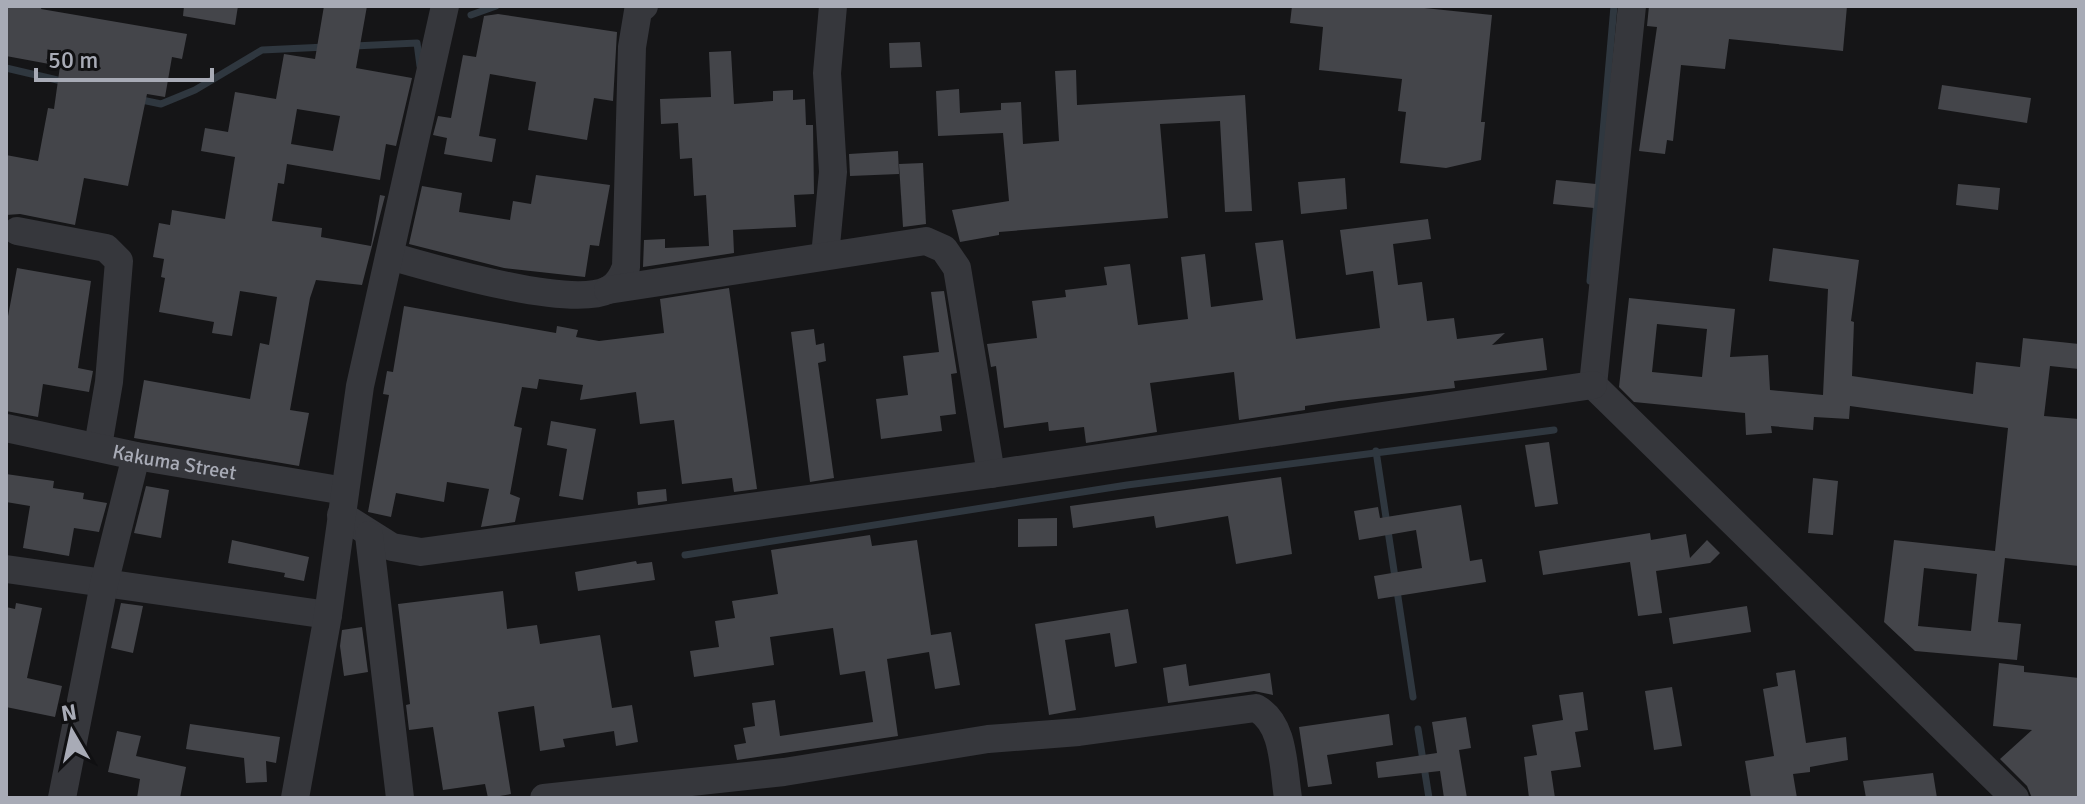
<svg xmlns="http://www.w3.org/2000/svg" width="2085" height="804" font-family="Signika,sans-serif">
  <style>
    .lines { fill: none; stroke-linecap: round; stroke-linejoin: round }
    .stream { stroke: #2f373f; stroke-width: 7 }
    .building { fill: #44454a; fill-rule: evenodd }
    .street { stroke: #36373c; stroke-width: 28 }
    .labels { text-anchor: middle; stroke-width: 7; stroke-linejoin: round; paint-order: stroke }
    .street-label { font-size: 20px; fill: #a8abb6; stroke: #101012 }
  </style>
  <rect width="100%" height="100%" fill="#151517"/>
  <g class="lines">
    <!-- stream -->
    <g class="stream">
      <polyline points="471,15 496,6"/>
      <polyline points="354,46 417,43 420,66"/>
      <polyline points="6,68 66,82"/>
      <polyline points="137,99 161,104 195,90 262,50 326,47"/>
      <polyline points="1590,281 1614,6"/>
      <polyline points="1376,451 1413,697"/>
      <polyline points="685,555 1127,485 1554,430"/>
      <polyline points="1418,729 1429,798"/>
    </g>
  </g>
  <!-- building -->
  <g class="building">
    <polygon points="6,6 42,6 41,9 187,34 182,59 172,57 165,97 147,94 128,186 84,178 75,225 20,214 6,215 6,155 38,161 48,108 54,109 60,66 6,56"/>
    <polygon points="184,6 238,6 235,25 183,16"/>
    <path d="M 324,6 L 367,6 L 356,68 L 412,78 L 396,146 L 386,144 L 380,180 L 287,164 L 284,184 L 278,183 L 272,221 L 322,228 L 321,237 L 371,246 L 380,195 L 385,196 L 362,285 L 316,280 L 310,298 L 290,410 L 309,413 L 299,466 L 134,438 L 144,380 L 250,399 L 260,343 L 269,345 L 277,297 L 240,291 L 232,336 L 212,333 L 214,322 L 159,312 L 165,278 L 161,277 L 164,259 L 153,257 L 159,223 L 170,225 L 172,210 L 225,219 L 235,157 L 201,151 L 205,128 L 228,132 L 235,92 L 276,99 L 284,54 L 315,59 ZM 297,109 L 340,116 L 333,151 L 291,144 Z"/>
    <polygon points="1292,6 1405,6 1492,15 1481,122 1485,122 1481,160 1446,168 1400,163 1406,112 1398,111 1402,79 1319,70 1323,27 1290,23"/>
    <polygon points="1649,6 1847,6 1843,51 1729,39 1725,69 1681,65 1673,141 1667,140 1665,154 1639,151 1657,27 1647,26"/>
    <polygon points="498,14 617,32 613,101 594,98 587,140 528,130 536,82 490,74 479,136 496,139 492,162 444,154 447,138 433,135 438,116 451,118 463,55 476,57 484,16"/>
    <polygon points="920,42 922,67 890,68 889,43"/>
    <polygon points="731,51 734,104 773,101 773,91 793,90 793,100 805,99 806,125 813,125 814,194 794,195 796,227 733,230 734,253 643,267 644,240 665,239 665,248 709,246 706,195 694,196 692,158 680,159 678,123 661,124 660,99 711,97 709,52"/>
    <polygon points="1076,70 1077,105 1245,95 1252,211 1225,212 1220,121 1160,124 1168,218 999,232 999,235 960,242 952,210 1009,201 1003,133 938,136 936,91 959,89 960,113 1001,110 1001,103 1021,102 1023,144 1059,141 1055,71"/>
    <polygon points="1942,85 2031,98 2027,123 1938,109"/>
    <polygon points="898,151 899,174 850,176 849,154"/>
    <polygon points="923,163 926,224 903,227 899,164"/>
    <polygon points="536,175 610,185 599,246 590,245 585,277 504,268 409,244 422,186 462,193 459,212 510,220 513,201 531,204"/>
    <polygon points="1345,178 1347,209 1301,214 1298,182"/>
    <polygon points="1556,180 1596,184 1594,208 1553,204"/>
    <polygon points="1958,184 2000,188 1998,210 1956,205"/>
    <polygon points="1428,219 1431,239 1393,244 1398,285 1422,282 1427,321 1454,318 1457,339 1505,333 1492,345 1543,338 1547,370 1454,381 1455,388 1339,401 1305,406 1305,410 1239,420 1234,372 1150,383 1157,432 1086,443 1084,427 1049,431 1048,422 1004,428 996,366 991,367 987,344 1037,338 1032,301 1066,297 1065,290 1107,285 1104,267 1130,264 1138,325 1188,319 1181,257 1205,254 1211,307 1263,300 1255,243 1283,240 1296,339 1380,328 1373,271 1346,275 1340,230"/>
    <path d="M 1773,248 L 1859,260 L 1851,321 L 1854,322 L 1852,376 L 1973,394 L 1976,362 L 2020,367 L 2023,338 L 2079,344 L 2079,369 L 2050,366 L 2044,416 L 2079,419 L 2079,566 L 2005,558 L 1998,622 L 2021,624 L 2017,660 L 1915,651 L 1884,622 L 1894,540 L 1995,551 L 2008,428 L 1850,406 L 1849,419 L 1814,417 L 1813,430 L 1771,426 L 1772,433 L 1746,435 L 1745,413 L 1634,402 L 1619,387 L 1629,298 L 1735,309 L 1730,357 L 1768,355 L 1770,390 L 1823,395 L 1828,289 L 1769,281 ZM 1657,324 L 1707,329 L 1702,377 L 1652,372 ZM 1924,568 L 1977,574 L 1971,631 L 1918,626 Z"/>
    <polygon points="17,268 91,281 78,368 93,371 89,392 43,384 38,417 6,411 6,327"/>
    <polygon points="729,288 757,489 734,492 732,478 682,484 674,420 640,424 636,392 580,400 583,385 539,379 537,389 522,387 514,426 522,428 510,494 520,498 515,522 481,527 489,489 447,482 444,502 396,493 391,517 368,512 389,395 383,394 387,371 393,372 404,306 556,333 557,326 578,330 576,337 599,341 664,333 660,299"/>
    <polygon points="944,291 957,373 951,374 956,414 940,416 942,431 881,439 876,399 908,395 903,356 939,352 931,292"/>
    <polygon points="814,329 816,345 824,343 826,361 818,363 834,478 810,482 791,332"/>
    <polygon points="551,421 596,429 583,500 559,496 567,449 547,445"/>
    <polygon points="1549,442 1558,504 1535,507 1525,445"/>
    <polygon points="6,474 54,481 53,488 84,493 83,499 107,503 99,532 74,528 69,556 23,548 30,506 6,502"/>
    <polygon points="1281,477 1292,554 1236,564 1228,516 1156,528 1154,516 1073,528 1070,506"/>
    <polygon points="1813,478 1838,481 1833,535 1808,533"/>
    <polygon points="146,486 169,490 161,538 134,533"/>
    <polygon points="666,489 667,501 638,505 637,492"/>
    <polygon points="1461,505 1470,561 1482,559 1486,582 1378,599 1374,576 1422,568 1416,530 1359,540 1354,511 1378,507 1380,518"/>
    <polygon points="1057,518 1057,546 1018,547 1018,519"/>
    <polygon points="1650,533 1651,540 1686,534 1690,558 1707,540 1720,553 1710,563 1656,571 1662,613 1638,616 1630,562 1543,575 1539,551"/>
    <polygon points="870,535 872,546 917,540 931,635 951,632 960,685 935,689 929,652 887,659 898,736 737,760 734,745 746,743 743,728 755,726 752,703 775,700 780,736 873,722 865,671 840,675 833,628 770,637 774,665 694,677 690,651 719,647 715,621 735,618 732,601 778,594 771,550"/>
    <polygon points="232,540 309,557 304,581 284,577 285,573 228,563"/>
    <polygon points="636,561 637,564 652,562 655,580 578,591 575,572"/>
    <polygon points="503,591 507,629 537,625 540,644 600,635 612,708 632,705 638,742 616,746 614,731 563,739 565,747 540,751 534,706 498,712 511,794 488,798 485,784 443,790 433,727 409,730 406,705 410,704 398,604"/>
    <polygon points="16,603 42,608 27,678 62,686 55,717 6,707 6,607 15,609"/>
    <polygon points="121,603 143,606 133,653 111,648"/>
    <polygon points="1747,606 1751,632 1673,644 1669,618"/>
    <polygon points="1128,609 1137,663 1115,667 1110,633 1065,640 1076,710 1049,715 1035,624"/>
    <polygon points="362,627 368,672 344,676 340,646 342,630"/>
    <polygon points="1999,663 2024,666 2024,672 2079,678 2079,798 2032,798 2027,786 2000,759 2032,730 1993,726"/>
    <polygon points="1186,664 1189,686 1270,673 1273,695 1254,691 1168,703 1163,668"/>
    <polygon points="1795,670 1806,743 1846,737 1848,760 1810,767 1810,772 1793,774 1797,798 1751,798 1745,761 1774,756 1763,689 1778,686 1776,673"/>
    <polygon points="1672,687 1682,746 1654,750 1645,691"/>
    <polygon points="1583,692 1588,730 1575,732 1581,767 1551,771 1555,798 1529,798 1524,757 1537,755 1532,725 1563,720 1559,695"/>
    <polygon points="1389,714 1393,745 1327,755 1332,784 1308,787 1299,727"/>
    <polygon points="1466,717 1471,748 1459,750 1467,798 1444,798 1440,771 1378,778 1376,762 1437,753 1432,722"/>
    <polygon points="190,724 280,737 276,763 266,761 267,782 246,783 244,758 186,749"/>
    <polygon points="117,731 141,736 136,756 186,767 180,798 137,798 140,779 108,772"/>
    <polygon points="1933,773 1937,798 1866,798 1863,781"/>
  </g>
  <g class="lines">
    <!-- street -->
    <g class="street">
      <polyline points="17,231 106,248 119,261 109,382 98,446"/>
      <path d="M 390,256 C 432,268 570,309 608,290 C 617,286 623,275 626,267 L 632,47 L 638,11 L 644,6"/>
      <polyline points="825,256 833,172 827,73 833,6"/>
      <polyline points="608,290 926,241 944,249 957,268 991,474"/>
      <polyline points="1593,385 2015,798"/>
      <polyline points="1593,385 1632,6"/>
      <path id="s1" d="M 6,428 L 136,456 L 345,491"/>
      <polyline points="341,515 392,547 421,552 991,474 1593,385"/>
      <polyline points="369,535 400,798"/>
      <polyline points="6,569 328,615"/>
      <polyline points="62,798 104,584 136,456"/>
      <polyline points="295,798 328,615 360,386 445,6"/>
      <path d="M 544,798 L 784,772 L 988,739 L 1079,732 L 1256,708 C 1285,724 1283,767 1288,798"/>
    </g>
  </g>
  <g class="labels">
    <!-- street labels -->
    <g class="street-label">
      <text dy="7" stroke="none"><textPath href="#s1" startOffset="172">Kakuma Street</textPath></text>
    </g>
  </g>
  <!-- border -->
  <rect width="2085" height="804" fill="none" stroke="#a8abb6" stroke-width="16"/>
  <!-- north arrow -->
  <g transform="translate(72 732) rotate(351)" stroke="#101012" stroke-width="6" paint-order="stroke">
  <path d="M0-6L14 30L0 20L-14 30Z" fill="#a8abb6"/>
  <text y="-12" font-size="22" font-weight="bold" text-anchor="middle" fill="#a8abb6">N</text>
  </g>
  <!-- scale -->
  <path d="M36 68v12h176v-12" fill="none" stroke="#a8abb6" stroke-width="4"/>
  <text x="48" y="68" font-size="24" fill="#a8abb6" stroke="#101012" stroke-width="6" paint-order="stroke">50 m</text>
</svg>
